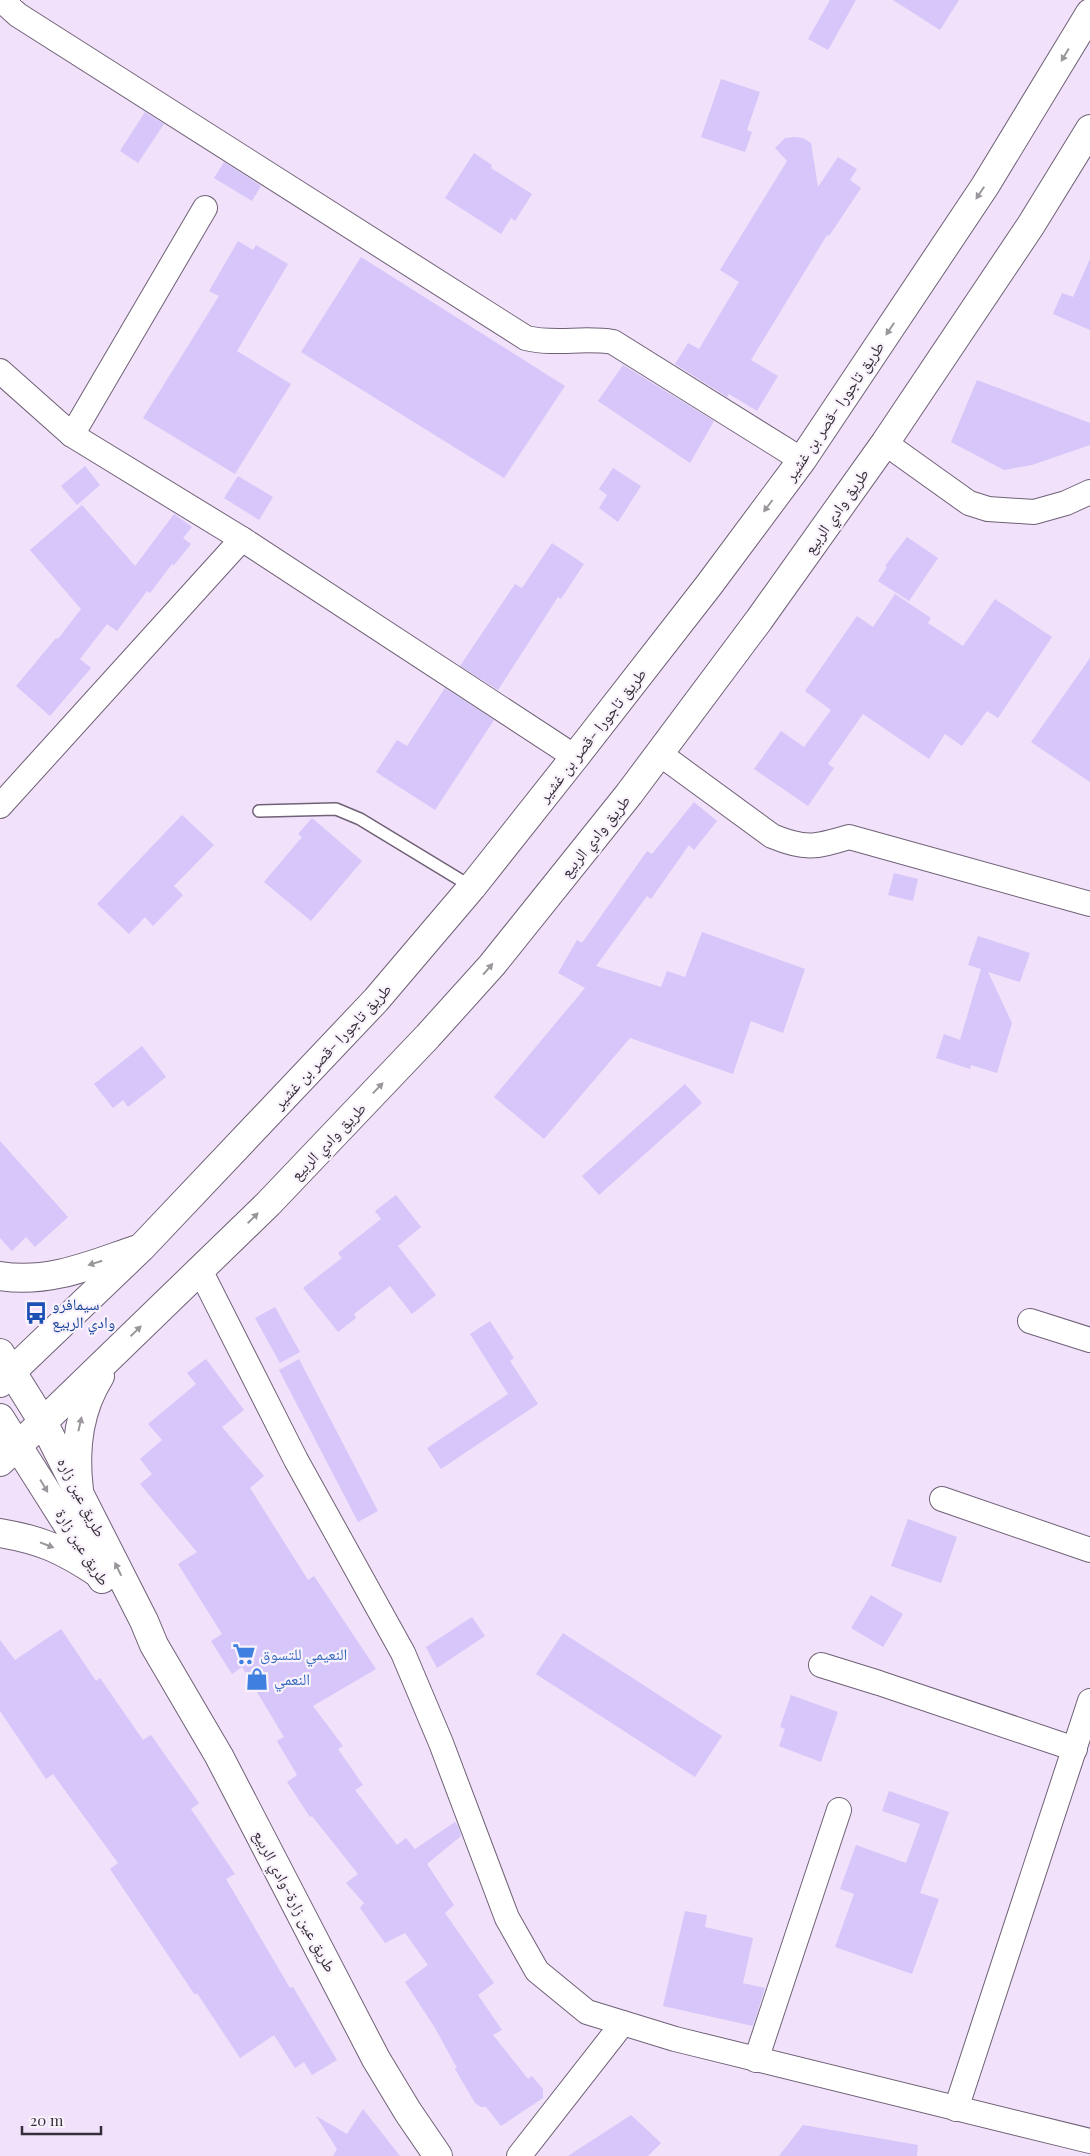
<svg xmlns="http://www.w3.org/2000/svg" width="1090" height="2156" font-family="'Playfair Display','Noto Naskh Arabic',serif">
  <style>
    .building { fill: #d6c6fa }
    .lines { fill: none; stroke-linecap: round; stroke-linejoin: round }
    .lane-casing { stroke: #6f6176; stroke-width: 14 }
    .street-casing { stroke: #6f6176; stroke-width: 26 }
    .primary-casing { stroke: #6f6176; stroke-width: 30 }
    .highway-casing { stroke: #6f6176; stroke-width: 30 }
    .lane { stroke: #fff; stroke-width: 11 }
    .street { stroke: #fff; stroke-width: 24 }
    .primary { stroke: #fff; stroke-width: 28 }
    .highway { stroke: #fff; stroke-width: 28 }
    .oneway { fill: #9a969c }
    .labels { text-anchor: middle; stroke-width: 4.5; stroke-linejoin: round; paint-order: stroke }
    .street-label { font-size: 16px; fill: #342e38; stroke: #f9f2fc }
    .transit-label { font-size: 16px; fill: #164399; stroke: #f9f2fc; text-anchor: start }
    .shop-label { font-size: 16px; fill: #366cbe; stroke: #f9f2fc; text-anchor: start }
  </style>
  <rect width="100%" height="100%" fill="#f1e1fa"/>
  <!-- building -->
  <g class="building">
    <polygon points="830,0 856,0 828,50 808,39"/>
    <polygon points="893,0 959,0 940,30"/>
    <polygon points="721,79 760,92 747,130 752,132 745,152 701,137"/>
    <polygon points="145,112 164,124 138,163 120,151"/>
    <polygon points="794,137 803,138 811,143 818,187 838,157 857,169 850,180 861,188 829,236 827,235 751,360 778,376 757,411 729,394 727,397 675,364 688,343 699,349 739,282 720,270 787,161 775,148 785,138"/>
    <polygon points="474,153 492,165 491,168 532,194 515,221 511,218 501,234 445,198"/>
    <polygon points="224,162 261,186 252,201 214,178"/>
    <polygon points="238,241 253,250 256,245 288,264 237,351 291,384 235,474 143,418 219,296 209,291"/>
    <polygon points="361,257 565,386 504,478 301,352"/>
    <polygon points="1090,259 1090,330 1053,314 1062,293 1073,297"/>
    <polygon points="623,365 714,421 690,463 598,401"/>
    <polygon points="977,380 1090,423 1090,445 1032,465 1004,470 951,442"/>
    <polygon points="85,466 100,485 77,505 61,486"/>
    <polygon points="613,468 641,486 618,522 599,508 607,495 599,489"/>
    <polygon points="238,476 273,497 259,520 224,498"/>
    <polygon points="82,505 135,566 174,514 192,527 183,538 191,544 174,565 172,564 150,593 147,591 117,631 107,624 80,659 91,668 50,716 16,686 56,638 58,639 81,609 30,550"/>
    <polygon points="907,537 938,558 909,601 878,581 887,567 885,566"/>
    <polygon points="552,543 584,564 561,599 558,597 498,690 460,666 515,584 522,588"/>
    <polygon points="895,594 931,618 928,623 963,646 995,599 1052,637 998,718 987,711 962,746 945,734 929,759 863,714 828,764 834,768 808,806 754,769 781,731 804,747 831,710 805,691 857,616 873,627"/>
    <polygon points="1090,658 1090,782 1031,742"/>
    <polygon points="445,688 494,720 435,810 376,772 397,740 407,746"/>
    <polygon points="694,802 717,821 694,850 689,845 651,899 647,896 596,966 661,987 667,971 685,977 702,932 805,969 783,1033 751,1021 733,1074 630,1038 544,1139 494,1097 585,988 558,973 577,940 582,943 647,851 652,854"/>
    <polygon points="182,815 214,845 174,886 183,895 153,926 145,917 129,934 97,904"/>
    <polygon points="312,818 362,861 311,921 264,882 302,837 298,834"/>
    <polygon points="894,873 918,879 913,901 888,895"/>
    <polygon points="978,936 1030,953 1020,982 988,972 1012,1023 997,1073 971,1065 970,1069 936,1058 944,1034 960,1040 981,969 968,965"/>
    <polygon points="142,1046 166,1077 128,1107 123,1100 113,1108 94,1084"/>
    <polygon points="685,1084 702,1103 599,1195 582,1176"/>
    <polygon points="0,1141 68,1217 35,1247 26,1237 12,1251 0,1238"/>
    <polygon points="396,1195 421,1227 398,1246 436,1295 412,1314 390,1286 354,1314 356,1318 338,1332 303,1288 342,1258 338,1253 381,1219 375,1211"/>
    <polygon points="275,1307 300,1352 280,1363 255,1318"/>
    <polygon points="490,1321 514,1358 510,1361 538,1404 441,1469 427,1448 508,1394 470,1334"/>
    <polygon points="206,1359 244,1410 222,1427 264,1476 250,1488 308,1580 314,1576 376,1669 313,1706 343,1746 338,1749 363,1785 355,1790 397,1845 406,1838 415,1849 455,1822 458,1826 461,1836 427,1864 454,1905 445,1913 494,1983 478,1995 502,2030 493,2035 528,2079 532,2076 543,2089 543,2098 501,2126 486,2107 481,2107 475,2103 455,2069 457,2068 435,2028 405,1982 428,1965 405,1933 385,1943 360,1908 364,1903 346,1883 358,1874 312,1816 310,1817 287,1782 297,1775 277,1741 284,1737 242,1667 232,1674 211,1641 222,1634 178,1564 197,1552 140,1484 152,1474 140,1459 162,1440 148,1424 196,1384 187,1373"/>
    <polygon points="299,1359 378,1511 358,1522 279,1370"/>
    <polygon points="908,1519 957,1537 941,1583 891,1566"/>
    <polygon points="871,1595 903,1614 883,1647 851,1628"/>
    <polygon points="472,1617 485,1636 437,1668 426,1647"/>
    <polygon points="61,1629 96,1681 100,1678 143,1740 151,1735 199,1803 191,1809 235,1874 226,1879 290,1988 293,1987 337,2060 312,2075 304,2062 295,2068 274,2035 240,2058 197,1993 195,1995 110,1869 118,1863 53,1774 46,1779 0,1711 0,1640 15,1660"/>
    <polygon points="563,1633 722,1736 695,1777 536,1674"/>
    <polygon points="791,1695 838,1712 821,1762 779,1746 785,1729 780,1727"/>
    <polygon points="889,1791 949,1812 920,1893 939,1899 912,1974 835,1947 854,1894 840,1889 856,1845 906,1863 920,1824 882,1811"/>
    <polygon points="685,1911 707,1915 705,1927 753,1938 743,1983 765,1988 753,2026 663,2006"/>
    <polygon points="363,2109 400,2156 333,2156 337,2149 316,2116 347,2134"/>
    <polygon points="631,2115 661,2143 648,2156 568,2156"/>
    <polygon points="803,2125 918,2145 917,2156 779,2156"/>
  </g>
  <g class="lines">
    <defs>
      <polyline id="lane" points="259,811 336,809 360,819 472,887"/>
      <g id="street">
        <path d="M 8,0 L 8,6 L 18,15 L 526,338 C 554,345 584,337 613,342 L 802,460"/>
        <polyline points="0,371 72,435 242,539 575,757"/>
        <polyline points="72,435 205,208"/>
        <polyline points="885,443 969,503 988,509 1034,512 1066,503 1090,492"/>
        <path d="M 660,754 L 772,836 C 806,850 815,847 849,837 L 1090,904"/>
        <polyline points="0,806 242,539"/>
        <polyline points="200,1270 296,1460 403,1653 441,1743 507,1918 537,1971 587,2012 675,2039 1090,2141"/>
        <polyline points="1030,1321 1090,1340"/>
        <polyline points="942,1499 1090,1550"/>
        <polyline points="821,1665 879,1683 1075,1749"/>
        <polyline points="756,2060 839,1810"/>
        <polyline points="956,2109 1090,1701"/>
        <polyline points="519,2156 623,2023"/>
      </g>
      <g id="primary">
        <polyline points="0,1353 43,1422 144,1621 154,1645 219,1756 376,2059 408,2112 438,2156"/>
        <polyline points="0,1418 102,1579"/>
      </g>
      <g id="highway">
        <path d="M 0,1276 C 48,1284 91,1265 135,1250"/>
        <polyline points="0,1383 141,1248 376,1000 472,887 575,757 709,585 802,460 985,186 1090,13"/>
        <polyline points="0,1462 43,1422 268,1204 428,1036 492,965 629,794 759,620 885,443 1031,225 1090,129"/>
        <path d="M 79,1490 C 74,1450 78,1411 100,1376"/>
        <path d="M 0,1533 C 42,1540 63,1550 98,1573"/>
      </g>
    </defs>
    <!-- lane casing -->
    <use href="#lane" class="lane-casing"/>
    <!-- street casing -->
    <use href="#street" class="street-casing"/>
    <!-- primary casing -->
    <use href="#primary" class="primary-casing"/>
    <!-- highway casing -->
    <use href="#highway" class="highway-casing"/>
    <!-- lane -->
    <use href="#lane" class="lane"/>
    <!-- street -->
    <use href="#street" class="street"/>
    <!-- primary -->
    <use href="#primary" class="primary"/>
    <!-- highway -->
    <use href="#highway" class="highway"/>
  </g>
  <!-- one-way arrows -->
  <defs><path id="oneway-solid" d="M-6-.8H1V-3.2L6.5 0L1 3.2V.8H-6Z" transform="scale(1.25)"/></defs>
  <g class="oneway">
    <use href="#oneway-solid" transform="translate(1065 55) rotate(121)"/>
    <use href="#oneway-solid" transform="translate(980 193) rotate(124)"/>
    <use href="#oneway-solid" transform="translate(890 329) rotate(124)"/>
    <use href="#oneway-solid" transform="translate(768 506) rotate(127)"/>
    <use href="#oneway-solid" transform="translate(488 969) rotate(-49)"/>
    <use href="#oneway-solid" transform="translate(378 1088) rotate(-46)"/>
    <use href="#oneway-solid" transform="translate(253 1218) rotate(-45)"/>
    <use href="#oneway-solid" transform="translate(95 1263) rotate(162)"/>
    <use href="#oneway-solid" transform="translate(136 1331) rotate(-44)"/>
    <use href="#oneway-solid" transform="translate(80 1424) rotate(-77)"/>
    <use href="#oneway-solid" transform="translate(44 1486) rotate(59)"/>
    <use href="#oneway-solid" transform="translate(47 1545) rotate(21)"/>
    <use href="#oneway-solid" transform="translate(118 1569) rotate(-116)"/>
  </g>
  <!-- icons -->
  <defs>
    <symbol id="bus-bare" viewBox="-9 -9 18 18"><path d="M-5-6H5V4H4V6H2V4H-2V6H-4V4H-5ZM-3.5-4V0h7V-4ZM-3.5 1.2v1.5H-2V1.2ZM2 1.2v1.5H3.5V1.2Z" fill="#1a4fb4" stroke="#f9f2fc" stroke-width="2.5" paint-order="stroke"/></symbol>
    <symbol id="supermarket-bare" viewBox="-9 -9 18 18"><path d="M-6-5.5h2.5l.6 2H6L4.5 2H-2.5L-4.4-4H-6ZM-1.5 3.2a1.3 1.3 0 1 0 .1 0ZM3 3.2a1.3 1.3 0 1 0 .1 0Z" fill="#3f7fe0" stroke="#f9f2fc" stroke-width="2.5" paint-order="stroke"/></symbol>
    <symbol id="shop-bare" viewBox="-9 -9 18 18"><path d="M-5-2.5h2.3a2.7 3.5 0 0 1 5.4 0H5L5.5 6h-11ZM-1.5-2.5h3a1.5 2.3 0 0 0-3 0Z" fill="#3f7fe0" stroke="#f9f2fc" stroke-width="2.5" paint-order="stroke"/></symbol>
  </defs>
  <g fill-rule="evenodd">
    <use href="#bus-bare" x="20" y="1297" width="32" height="32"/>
    <use href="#supermarket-bare" x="228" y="1638" width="32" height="32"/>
    <use href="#shop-bare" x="241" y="1663" width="32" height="32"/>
  </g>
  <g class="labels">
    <!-- street labels -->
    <g class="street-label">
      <text transform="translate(834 411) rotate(-56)" y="6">طريق تاجورا -قصر بن غشير</text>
      <text transform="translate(836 511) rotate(-55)" y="6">طريق وادي الربيع</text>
      <text transform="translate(592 735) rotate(-52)" y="6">طريق تاجورا -قصر بن غشير</text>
      <text transform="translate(595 836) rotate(-51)" y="6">طريق وادي الربيع</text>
      <text transform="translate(332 1046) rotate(-47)" y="6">طريق تاجورا -قصر بن غشير</text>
      <text transform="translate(328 1141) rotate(-46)" y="6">طريق وادي الربيع</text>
      <text transform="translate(82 1497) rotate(63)" y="6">طريق عين زاره</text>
      <text transform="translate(83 1547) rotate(58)" y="6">طريق عين زارة</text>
      <text transform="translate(295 1901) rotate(62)" y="6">طريق عين زارة-وادي الربيع</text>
    </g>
    <!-- transit labels -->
    <g class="transit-label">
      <text x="52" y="1310">سيمافرو<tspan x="52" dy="18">وادي الربيع</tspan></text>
    </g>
    <!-- shop labels -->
    <g class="shop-label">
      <text x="260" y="1660">النعيمي للتسوق</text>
      <text x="274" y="1685">النعمي</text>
    </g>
  </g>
  <!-- scale -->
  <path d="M22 2126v8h79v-8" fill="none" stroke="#342e38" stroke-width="2.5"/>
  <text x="30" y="2126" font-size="15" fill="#342e38" stroke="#f9f2fc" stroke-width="4" paint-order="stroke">20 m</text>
</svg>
